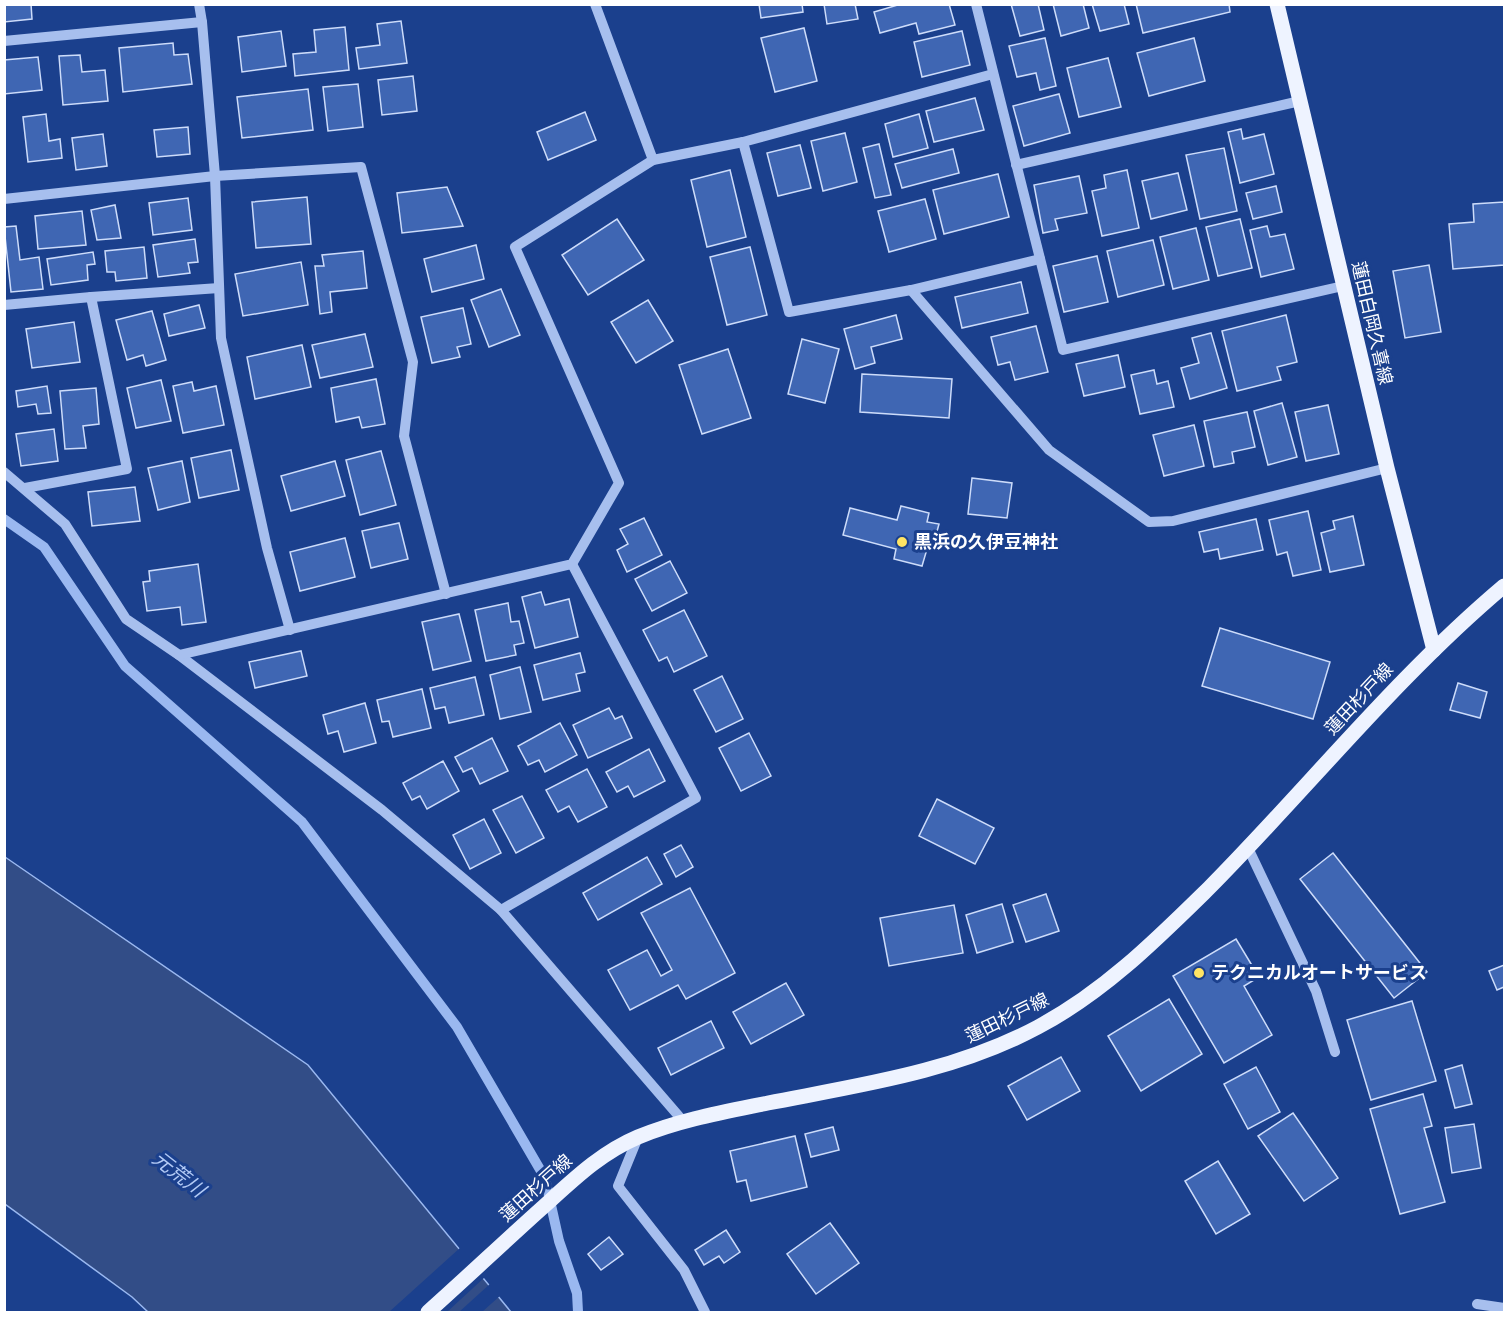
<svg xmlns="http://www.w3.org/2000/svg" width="1509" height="1317" font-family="Roboto,'Noto Sans JP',sans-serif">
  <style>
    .water { fill: #324d87; stroke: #9ab8f0; stroke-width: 1.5 }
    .pier { fill: #1b408d }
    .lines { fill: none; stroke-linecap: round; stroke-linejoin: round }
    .stream { stroke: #9ab8f0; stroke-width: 10 }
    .building { fill: #3f66b3; stroke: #cddcfa; stroke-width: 1.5 }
    .minor { stroke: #a7bfee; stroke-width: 10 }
    .major { stroke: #eef3ff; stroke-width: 15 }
    .poi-dot { fill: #ffe464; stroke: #1b408d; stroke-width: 2 }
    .labels { text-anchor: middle; stroke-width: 6; stroke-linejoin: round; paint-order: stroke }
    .street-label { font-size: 18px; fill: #fff; stroke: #1b408d }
    .poi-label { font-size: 18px; font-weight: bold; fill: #fff; stroke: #1b408d; text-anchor: start }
    .water-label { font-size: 20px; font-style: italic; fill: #b3caf5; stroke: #1b408d }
  </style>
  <rect width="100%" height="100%" fill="#1b408d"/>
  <!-- water -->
  <polygon class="water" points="5,857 308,1065 511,1312 148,1312 132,1297 5,1204"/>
  <!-- pier -->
  <g class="pier">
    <polygon points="461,1247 485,1277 447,1312 389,1312"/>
    <polygon points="491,1283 501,1295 482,1312 459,1312"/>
  </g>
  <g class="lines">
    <!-- stream -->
    <polyline class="stream" points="4,519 44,547 125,666 302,822 457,1027 545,1178 559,1241 577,1293 578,1312"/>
  </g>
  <!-- building -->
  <g class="building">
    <polygon points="4,4 31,4 32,19 4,22"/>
    <polygon points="759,4 802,4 803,12 761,18"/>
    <polygon points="824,4 855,4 858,19 827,24"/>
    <polygon points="901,4 949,4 955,25 919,34 916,23 880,33 874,12"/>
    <polygon points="1011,4 1038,4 1044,30 1020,36"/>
    <polygon points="1053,4 1083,4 1089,28 1061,36"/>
    <polygon points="1092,4 1124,4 1129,24 1100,31"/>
    <polygon points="1136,4 1229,4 1230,12 1143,33"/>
    <polygon points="401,21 407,63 359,69 356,48 380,45 377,24"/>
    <polygon points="345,27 349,70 295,76 293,54 316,52 314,30"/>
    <polygon points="804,28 817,81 775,92 761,38"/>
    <polygon points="281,31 286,66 242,72 238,37"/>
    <polygon points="962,31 970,65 922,77 914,42"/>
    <polygon points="1045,38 1056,86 1040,90 1036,73 1017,77 1009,46"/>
    <polygon points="1194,38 1205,81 1149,96 1137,53"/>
    <polygon points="173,43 174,55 188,54 192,84 123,92 119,48"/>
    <polygon points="80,55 82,72 105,70 108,101 63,105 59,56"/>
    <polygon points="38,57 42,90 4,94 4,60"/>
    <polygon points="1108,58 1121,107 1079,117 1067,68"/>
    <polygon points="413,76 417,111 382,115 378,80"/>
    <polygon points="358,84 363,127 328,131 323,87"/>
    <polygon points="308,89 313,130 242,138 237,97"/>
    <polygon points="1059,94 1070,133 1024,146 1013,106"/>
    <polygon points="975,98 984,130 934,142 926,111"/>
    <polygon points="585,112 596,140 548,160 537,132"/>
    <polygon points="46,114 49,141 60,139 62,158 28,162 23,117"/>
    <polygon points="919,114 928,148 893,157 885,124"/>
    <polygon points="188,127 190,154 157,157 154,130"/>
    <polygon points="1241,129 1243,139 1264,134 1274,174 1240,183 1228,132"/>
    <polygon points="845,133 857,182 823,191 811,141"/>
    <polygon points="103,134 107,166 76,170 72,138"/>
    <polygon points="879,144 891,195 875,198 863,148"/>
    <polygon points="800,145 811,188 778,196 767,153"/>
    <polygon points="1224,148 1237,211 1200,219 1186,155"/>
    <polygon points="953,149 959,173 902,188 895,164"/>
    <polygon points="730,170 746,237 707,247 691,180"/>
    <polygon points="1127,170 1139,228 1102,236 1092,191 1106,188 1104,175"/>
    <polygon points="1178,173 1187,210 1151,219 1142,181"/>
    <polygon points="998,174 1009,217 944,234 933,190"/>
    <polygon points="1079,176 1087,213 1055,219 1058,230 1043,233 1034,185"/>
    <polygon points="1276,186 1282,212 1253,219 1246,193"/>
    <polygon points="447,187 463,226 402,233 397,193"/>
    <polygon points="307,197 311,244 256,248 252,202"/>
    <polygon points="188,198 192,230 153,235 149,203"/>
    <polygon points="925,199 936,239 889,252 878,211"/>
    <polygon points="1504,202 1504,265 1453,269 1449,224 1474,222 1473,204"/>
    <polygon points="115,205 121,238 97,240 91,210"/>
    <polygon points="82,211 86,245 38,249 35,216"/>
    <polygon points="617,219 644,260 588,295 562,255"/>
    <polygon points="1240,219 1252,268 1218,276 1206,227"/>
    <polygon points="16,226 20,260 39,257 43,289 11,292 4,227"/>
    <polygon points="1267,226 1270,237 1285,234 1294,269 1261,277 1250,230"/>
    <polygon points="1196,228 1209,280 1173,289 1160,237"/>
    <polygon points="195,239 198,262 188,263 190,273 158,277 153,245"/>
    <polygon points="1153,240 1164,285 1118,297 1107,251"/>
    <polygon points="476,245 484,279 432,292 424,259"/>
    <polygon points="144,247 147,278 116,281 115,272 107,272 105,251"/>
    <polygon points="750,247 767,315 727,325 710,257"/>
    <polygon points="363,251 367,288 330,292 332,312 320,314 315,266 324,266 322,255"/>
    <polygon points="93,252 95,264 87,265 88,280 51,285 47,259"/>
    <polygon points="1097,256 1108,302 1064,312 1053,266"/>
    <polygon points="301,262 308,305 243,316 235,274"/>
    <polygon points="1429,265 1441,332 1405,338 1393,271"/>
    <polygon points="1021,282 1028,313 962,328 955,297"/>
    <polygon points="501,289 520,335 489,347 471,300"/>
    <polygon points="648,300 673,341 636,363 611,322"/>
    <polygon points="199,305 205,328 169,336 164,314"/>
    <polygon points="463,308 471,344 457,347 460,357 432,363 421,317"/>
    <polygon points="152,311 166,360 146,366 143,355 127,360 116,320"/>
    <polygon points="896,315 902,339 871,347 875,363 855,369 844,329"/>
    <polygon points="1286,315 1297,362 1277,367 1281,380 1237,391 1222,331"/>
    <polygon points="74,322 80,362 32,368 26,329"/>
    <polygon points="1036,326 1048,372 1015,380 1010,362 998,365 991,337"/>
    <polygon points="1211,333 1227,388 1190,399 1181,368 1199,363 1192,338"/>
    <polygon points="365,334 373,367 320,378 312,345"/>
    <polygon points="802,339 839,349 825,403 788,394"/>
    <polygon points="302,345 311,387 255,399 247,357"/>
    <polygon points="728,349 751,418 702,434 679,365"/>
    <polygon points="1118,355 1125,387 1084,396 1076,364"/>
    <polygon points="1154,370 1157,384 1168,381 1174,407 1140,414 1131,375"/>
    <polygon points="862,374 952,379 949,418 860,412"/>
    <polygon points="376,379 385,424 362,428 359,417 336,422 331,388"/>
    <polygon points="161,380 171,421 136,428 127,388"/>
    <polygon points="192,382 194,391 216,386 224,425 183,433 173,386"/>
    <polygon points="47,386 51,413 38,414 36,404 18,407 16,391"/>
    <polygon points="96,388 99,424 83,426 86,448 65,449 60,391"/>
    <polygon points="1282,403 1297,457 1268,465 1254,411"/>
    <polygon points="1328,405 1339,454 1306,461 1295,412"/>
    <polygon points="1247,412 1255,447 1232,452 1234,463 1214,467 1204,421"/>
    <polygon points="1194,425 1204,466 1164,476 1153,435"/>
    <polygon points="54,429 58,461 21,466 16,434"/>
    <polygon points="231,450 239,490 199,498 191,458"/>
    <polygon points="381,451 396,505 360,515 346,460"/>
    <polygon points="182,461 190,502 158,510 148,468"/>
    <polygon points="335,461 345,496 291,511 281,476"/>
    <polygon points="972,478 1012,483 1007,518 968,514"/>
    <polygon points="135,487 140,521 92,526 88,492"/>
    <polygon points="901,506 929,513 927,522 939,524 932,550 927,549 922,566 894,559 896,549 843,535 850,508 897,520"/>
    <polygon points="1308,511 1321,570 1293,576 1287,552 1277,555 1269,520"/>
    <polygon points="1353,516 1364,565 1330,572 1321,533 1335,529 1333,521"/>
    <polygon points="644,518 662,555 627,572 617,550 628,544 620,529"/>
    <polygon points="1256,519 1263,550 1220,559 1218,549 1204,552 1199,532"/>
    <polygon points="399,523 408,559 371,568 362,531"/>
    <polygon points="345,538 355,577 300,591 290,552"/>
    <polygon points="670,561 687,593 652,611 635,579"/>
    <polygon points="198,564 206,622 182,625 180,607 147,611 143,582 150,581 149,571"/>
    <polygon points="541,592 545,605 569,599 578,637 535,648 522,597"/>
    <polygon points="508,603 511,622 519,621 524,643 514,645 516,655 486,661 475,610"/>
    <polygon points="684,610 707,656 674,672 667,657 659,661 643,630"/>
    <polygon points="459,614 471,661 433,670 422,622"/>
    <polygon points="1220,628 1330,662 1313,719 1202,686"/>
    <polygon points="301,651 307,676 255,688 249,662"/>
    <polygon points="580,653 585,672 576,674 580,691 543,700 534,665"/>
    <polygon points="520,667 531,712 500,719 490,675"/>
    <polygon points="722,676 743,719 716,732 694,690"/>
    <polygon points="475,677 484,715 449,723 445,707 435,709 430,688"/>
    <polygon points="1458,683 1487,692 1480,718 1450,710"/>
    <polygon points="422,689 431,728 393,737 389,721 382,722 377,700"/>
    <polygon points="365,703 376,743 344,752 338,731 328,734 323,715"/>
    <polygon points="609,708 615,719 622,716 632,738 588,758 573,725"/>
    <polygon points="560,723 577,755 545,772 539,760 528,765 518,746"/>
    <polygon points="749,733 771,776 741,791 719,748"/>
    <polygon points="492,738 508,771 480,784 472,768 463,772 455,757"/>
    <polygon points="649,749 665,781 634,797 628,786 617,792 606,772"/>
    <polygon points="443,761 459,791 427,809 420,796 412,800 403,783"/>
    <polygon points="587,769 607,807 578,822 569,806 558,812 546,790"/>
    <polygon points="522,796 544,838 516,853 493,810"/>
    <polygon points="937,799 994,828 975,864 919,836"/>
    <polygon points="484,819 501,853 470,869 453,835"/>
    <polygon points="681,845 693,867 676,877 664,854"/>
    <polygon points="1333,853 1427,972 1394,998 1300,879"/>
    <polygon points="647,857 662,884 598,920 583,893"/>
    <polygon points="690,888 735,973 686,999 678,985 630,1010 608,970 647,950 661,976 672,970 641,913"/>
    <polygon points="1046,894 1059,931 1026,942 1013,905"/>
    <polygon points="1002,904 1013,942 977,953 966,915"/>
    <polygon points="954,905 963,953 889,966 880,918"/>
    <polygon points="1236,939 1259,977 1244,986 1272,1035 1224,1063 1173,976"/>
    <polygon points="1504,965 1504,987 1497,990 1489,971"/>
    <polygon points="786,983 804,1015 751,1044 733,1012"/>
    <polygon points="1169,999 1202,1054 1141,1091 1108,1036"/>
    <polygon points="1412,1001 1436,1081 1371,1100 1347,1020"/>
    <polygon points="711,1021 724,1048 671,1075 658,1048"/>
    <polygon points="1061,1057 1080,1091 1027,1120 1008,1086"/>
    <polygon points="1462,1065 1472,1104 1455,1108 1445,1070"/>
    <polygon points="1256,1067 1280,1112 1248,1129 1224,1084"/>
    <polygon points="1423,1094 1432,1126 1424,1128 1445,1202 1400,1214 1370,1109"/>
    <polygon points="1293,1113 1338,1178 1304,1201 1258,1136"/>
    <polygon points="1474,1124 1481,1168 1452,1173 1445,1128"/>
    <polygon points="833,1127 839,1150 811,1157 805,1134"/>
    <polygon points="795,1136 807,1187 751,1201 746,1180 737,1182 730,1151"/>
    <polygon points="1218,1161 1250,1214 1216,1234 1185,1181"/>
    <polygon points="830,1223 859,1263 816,1294 787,1254"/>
    <polygon points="726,1230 740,1252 724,1263 719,1256 704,1265 695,1250"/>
    <polygon points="609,1237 623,1254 601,1270 588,1254"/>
  </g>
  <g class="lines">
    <!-- minor -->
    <g class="minor">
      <polyline points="199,4 202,22 215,176 221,338 267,548 290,630"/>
      <polyline points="595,4 653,160"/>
      <polyline points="976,4 1063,350 1343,286"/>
      <polyline points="4,41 202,22"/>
      <polyline points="743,142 789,312 911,290 1040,259"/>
      <polyline points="1016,165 1300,101"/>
      <polyline points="4,199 215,176 361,167 413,362 404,436 446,594"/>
      <polyline points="911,290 1049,450 1149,522 1173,521 1387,468"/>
      <polyline points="4,305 91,297 219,288"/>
      <polyline points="4,472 65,524 126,619 179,655 382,810 501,910 683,1121"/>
      <polyline points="25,488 127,469 91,297"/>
      <polyline points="179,655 572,564 619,483 515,247 653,160 743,142 993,74"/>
      <polyline points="1248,848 1316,991 1335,1052"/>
      <polyline points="501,910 696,798 572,564"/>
      <polyline points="638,1137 618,1186 684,1270 705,1312"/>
      <polyline points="1477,1304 1504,1308"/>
    </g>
    <!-- major -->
    <g class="major">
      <polyline points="1277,4 1387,468 1434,650"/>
      <path d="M 428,1312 C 466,1278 503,1243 542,1208 C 572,1181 600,1153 638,1137 C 679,1120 724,1112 768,1103 C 860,1085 954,1072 1038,1027 C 1104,992 1156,940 1209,888 C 1308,788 1396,677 1504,586"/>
    </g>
  </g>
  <!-- markers -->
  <g class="poi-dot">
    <circle cx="902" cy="542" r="6"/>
    <circle cx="1199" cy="973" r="6"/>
  </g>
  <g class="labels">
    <!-- street labels -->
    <g class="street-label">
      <text transform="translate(1372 323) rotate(77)" y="6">蓮田白岡久喜線</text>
      <text transform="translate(1359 699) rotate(-47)" y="6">蓮田杉戸線</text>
      <text transform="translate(1007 1018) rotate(-26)" y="6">蓮田杉戸線</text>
      <text transform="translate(536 1188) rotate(-42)" y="6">蓮田杉戸線</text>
    </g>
    <!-- poi labels -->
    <g class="poi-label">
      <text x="914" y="548">黒浜の久伊豆神社</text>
      <text x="1211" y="979">テクニカルオートサービス</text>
    </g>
    <!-- water labels -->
    <g class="water-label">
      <text transform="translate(179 1174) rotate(38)" y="7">元荒川</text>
    </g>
  </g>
  <!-- border -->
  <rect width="1509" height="1317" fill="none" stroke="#ffffff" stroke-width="12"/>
</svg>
